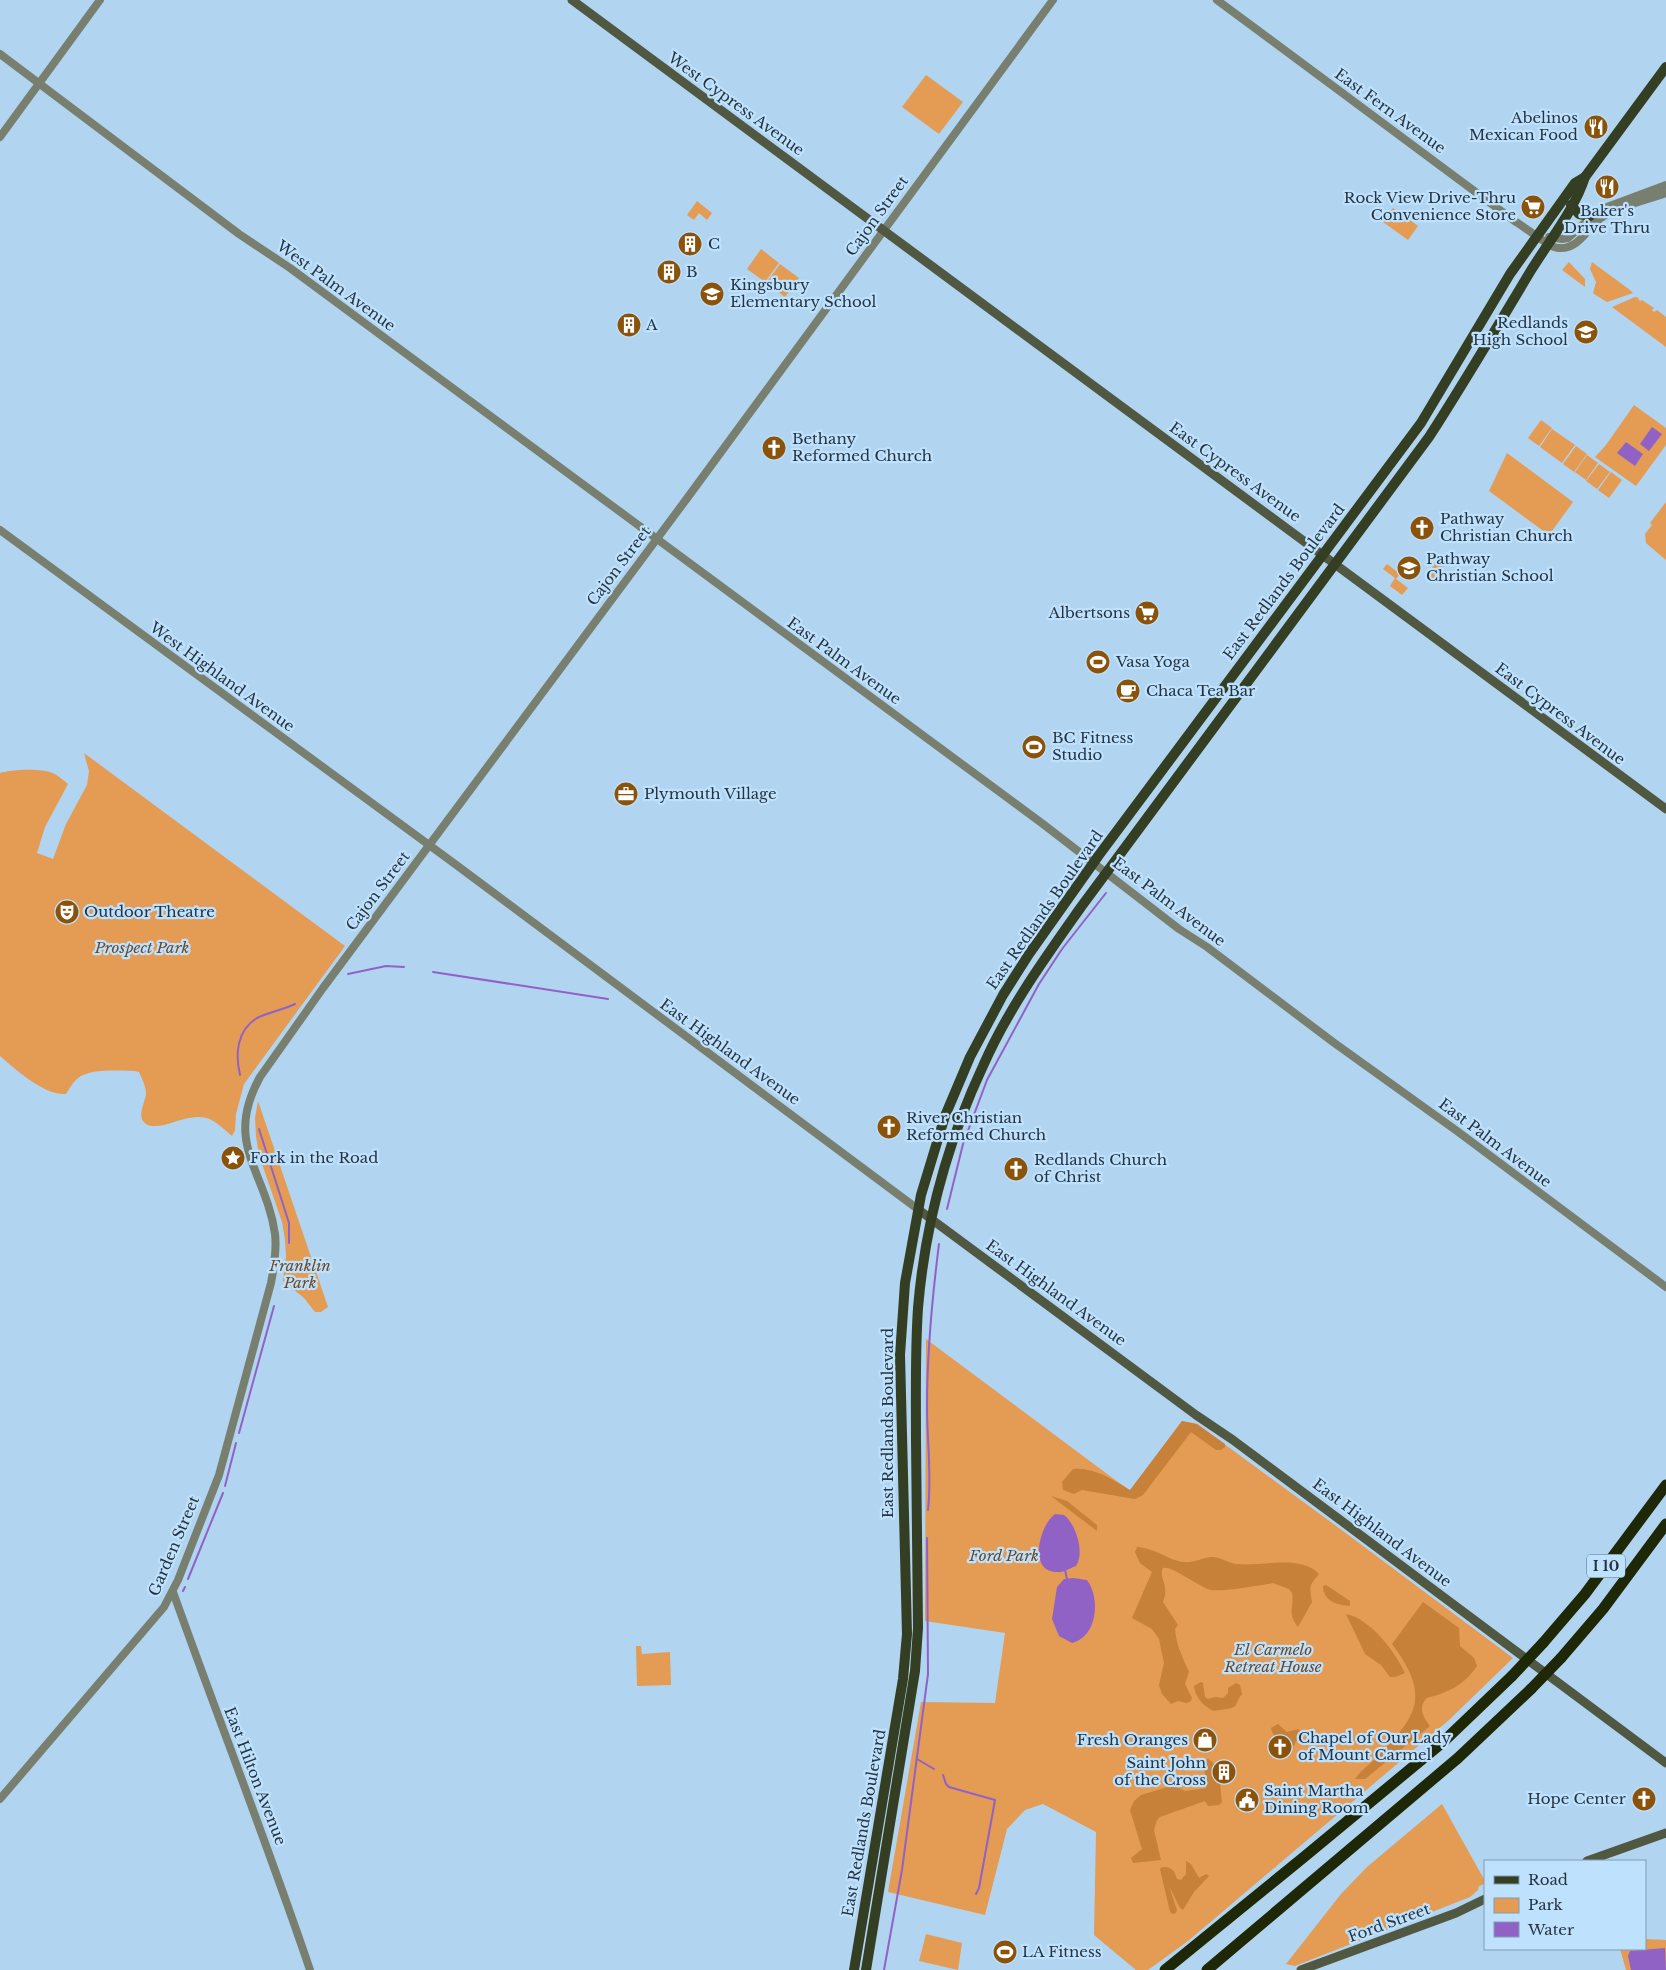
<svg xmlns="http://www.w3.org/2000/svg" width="1666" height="1970" font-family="'Libre Baskerville',serif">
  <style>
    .green { fill: #e49b53 }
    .forest { fill: #c78138 }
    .water { fill: #9162c6 }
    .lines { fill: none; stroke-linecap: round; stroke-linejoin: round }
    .stream { stroke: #9162c6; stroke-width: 2 }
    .tertiary { stroke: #787f6f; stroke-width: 8 }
    .secondary { stroke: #505841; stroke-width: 9 }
    .primary { stroke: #343e22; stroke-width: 10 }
    .motorway { stroke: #1e2706; stroke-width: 11 }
    .motorway-bridge { stroke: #1e2706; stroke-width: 11 }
    .labels { text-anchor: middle; stroke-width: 4.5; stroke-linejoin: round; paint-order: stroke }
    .shield { fill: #bee1fe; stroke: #546878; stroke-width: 1 }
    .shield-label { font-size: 14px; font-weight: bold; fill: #26343f }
    .street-label { font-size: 15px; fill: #26343f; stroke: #bee1fe }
    .poi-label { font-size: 15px; fill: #26343f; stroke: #bee1fe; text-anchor: start }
    .park-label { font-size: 15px; font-style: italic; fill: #6c4721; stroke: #bee1fe }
  </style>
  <rect width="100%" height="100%" fill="#b1d4f1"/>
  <!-- green -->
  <g class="green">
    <polygon points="926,75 963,102 939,134 902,107"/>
    <polygon points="697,201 712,213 707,220 699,213 694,220 687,215"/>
    <polygon points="1393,208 1418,226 1408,240 1383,222"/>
    <polygon points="761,249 779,263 765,282 747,269"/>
    <polygon points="1569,262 1585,279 1585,287 1562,270"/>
    <polygon points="1592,262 1630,290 1633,293 1607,302 1594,294 1593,293 1596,282 1590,269"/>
    <polygon points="780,264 799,278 785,297 766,283"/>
    <polygon points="1635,297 1639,298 1638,299 1640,301 1642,300 1654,308 1652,310 1654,312 1657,310 1666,317 1666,347 1612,307"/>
    <polygon points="1634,405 1666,428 1666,445 1636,486 1595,457 1606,445"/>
    <polygon points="1541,420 1552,428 1539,446 1528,438"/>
    <polygon points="1552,429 1575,445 1562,463 1540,447"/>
    <polygon points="1576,446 1587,454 1574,472 1563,464"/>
    <polygon points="1507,453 1573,502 1549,535 1489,491"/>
    <polygon points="1587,455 1598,463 1586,480 1575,472"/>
    <polygon points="1599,464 1610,472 1597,489 1586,481"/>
    <polygon points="1611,472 1622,480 1609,498 1598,490"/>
    <polygon points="1666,502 1666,560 1646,543 1645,534 1652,525 1650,523"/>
    <polygon points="1438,559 1445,564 1434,580 1427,575"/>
    <polygon points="1387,564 1400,574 1396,579 1408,588 1402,595 1390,586 1395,578 1383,569"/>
    <path d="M 84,753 L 345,946 L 244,1084 L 236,1114 L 235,1130 L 232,1136 C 225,1130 216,1121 207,1118 C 186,1113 170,1127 153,1126 C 149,1126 145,1124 143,1121 C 138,1113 145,1103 146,1094 C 146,1086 142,1079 139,1072 L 134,1071 C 118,1071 92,1068 78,1078 C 73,1082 69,1089 66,1094 C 45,1096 15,1069 0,1056 L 0,773 C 13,769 43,768 55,774 C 60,777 64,781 68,784 L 45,827 L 37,853 L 53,859 L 66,824 L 87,785 L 89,771 Z"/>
    <polygon points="258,1101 328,1307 321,1312 315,1312 304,1298 283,1281 286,1256 285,1240 282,1222 259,1155 256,1136 255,1118"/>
    <polygon points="926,1339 1130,1491 1182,1421 1197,1424 1343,1531 1513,1658 1449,1720 1188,1941 1148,1970 1136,1970 1094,1935 1096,1832 1043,1804 1025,1810 1007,1829 985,1915 888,1892 921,1702 995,1703 1005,1633 925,1621"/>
    <polygon points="636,1646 641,1646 642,1654 670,1652 671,1685 637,1686"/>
    <polygon points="1442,1804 1485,1881 1485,1884 1479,1886 1478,1890 1470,1897 1295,1966 1286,1964 1341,1894 1367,1867"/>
    <polygon points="926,1934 962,1943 958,1970 919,1961"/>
    <polygon points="1645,1939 1666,1940 1666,1970 1626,1970 1620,1949 1645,1949"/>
  </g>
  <!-- forest -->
  <g class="forest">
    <path d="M 1182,1421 L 1197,1424 L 1225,1444 L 1225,1447 L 1221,1450 L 1216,1450 L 1191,1432 L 1143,1495 L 1135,1499 L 1082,1490 L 1074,1494 L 1063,1490 L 1062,1482 L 1073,1469 C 1093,1467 1114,1480 1130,1490 Z"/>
    <polygon points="1051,1496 1067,1501 1097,1525 1097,1531"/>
    <path d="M 1137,1547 C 1156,1548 1169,1561 1184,1562 C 1193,1563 1202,1558 1211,1557 C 1219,1556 1228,1563 1236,1564 C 1261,1567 1300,1554 1319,1574 C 1309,1586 1309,1586 1312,1602 L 1298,1627 C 1286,1612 1295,1606 1292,1593 L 1289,1589 L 1273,1583 C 1261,1585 1222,1592 1211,1590 C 1199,1587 1171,1565 1163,1568 C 1158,1577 1170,1585 1163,1602 L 1178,1625 L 1175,1629 C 1176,1645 1183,1658 1189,1672 L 1185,1684 L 1192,1698 L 1190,1702 L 1186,1703 L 1178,1701 L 1171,1704 L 1162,1694 L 1159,1685 L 1164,1663 L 1159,1639 L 1152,1629 L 1132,1618 L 1152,1572 L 1140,1563 L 1135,1552 Z"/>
    <path d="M 1326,1585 L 1350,1601 L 1350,1606 C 1337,1605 1323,1601 1323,1586 Z"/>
    <path d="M 1423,1602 L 1459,1628 L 1460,1646 L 1474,1658 L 1477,1666 C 1464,1685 1449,1692 1427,1698 C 1417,1707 1424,1718 1430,1726 L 1365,1779 L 1355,1779 C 1360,1771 1368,1766 1374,1760 C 1417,1717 1432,1697 1392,1644 Z"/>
    <path d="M 1346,1614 C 1371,1619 1395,1652 1405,1673 L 1395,1677 L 1390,1677 L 1381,1665 L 1365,1654 Z"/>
    <path d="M 1201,1682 L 1203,1683 L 1205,1697 L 1208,1699 L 1215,1697 L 1223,1698 L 1228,1693 L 1228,1688 L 1236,1683 L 1240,1685 L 1242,1694 C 1239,1697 1237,1703 1235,1706 C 1231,1710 1220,1709 1214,1711 C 1204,1707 1195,1697 1194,1686 Z"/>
    <path d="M 1278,1724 L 1287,1732 L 1298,1729 L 1302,1732 L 1304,1740 L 1296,1741 L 1294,1746 C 1285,1741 1272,1738 1271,1728 Z"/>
    <path d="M 1208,1759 C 1221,1765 1220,1789 1222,1802 L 1219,1805 L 1208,1806 L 1205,1801 L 1160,1817 L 1157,1820 L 1154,1830 L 1161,1860 L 1133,1863 L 1131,1858 L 1142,1849 L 1130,1810 L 1134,1801 L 1141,1795 L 1174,1785 L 1185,1791 L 1206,1788 L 1204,1761 Z"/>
    <path d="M 1186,1861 L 1191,1864 L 1199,1878 L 1206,1874 L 1209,1876 L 1194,1892 L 1183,1910 L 1180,1908 L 1169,1886 L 1177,1910 L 1176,1913 L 1173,1914 L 1170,1912 L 1160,1869 L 1162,1867 C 1172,1867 1174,1870 1177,1879 L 1181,1880 L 1186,1874 Z"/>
  </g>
  <!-- water -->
  <g class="water">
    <polygon points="1652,427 1662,434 1649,451 1640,444"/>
    <polygon points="1626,442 1643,454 1635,466 1617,453"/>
    <path d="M 1055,1514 L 1064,1515 C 1076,1524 1085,1553 1076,1566 C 1070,1568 1063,1573 1057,1572 C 1028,1572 1039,1526 1055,1514 Z"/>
    <path d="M 1073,1578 L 1087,1580 C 1101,1599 1097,1637 1072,1643 L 1059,1636 L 1052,1619 L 1057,1587 L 1064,1579 Z"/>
    <polygon points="1665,1948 1666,1970 1631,1970 1628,1956 1630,1951"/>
  </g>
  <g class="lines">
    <!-- stream -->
    <g class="stream">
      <polyline points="433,972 608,999"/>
      <polyline points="348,974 386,966 404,967"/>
      <path d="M 240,1075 C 235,1054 237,1030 257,1018 C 269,1012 283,1010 295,1004"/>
      <polyline points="259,1129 289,1223 289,1243"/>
      <polyline points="947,1209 963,1144 987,1080 1039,984 1062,949 1106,893"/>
      <polyline points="239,1433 274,1306"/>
      <polyline points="225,1486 236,1443"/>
      <path d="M 928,1510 C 932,1476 927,1441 927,1407 C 927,1352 932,1299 939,1244"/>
      <polyline points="1065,1570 1067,1579"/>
      <polyline points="188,1579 223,1493"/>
      <polyline points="183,1591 185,1587"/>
      <polyline points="917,1759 934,1769"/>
      <polyline points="943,1775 946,1784 949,1787 995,1800 979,1888 976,1894"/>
      <polyline points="884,1970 902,1870 928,1674 927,1538"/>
    </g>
    <!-- tertiary -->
    <g class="tertiary">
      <path d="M 1217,0 L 1516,222 C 1525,227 1550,248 1558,248 C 1579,250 1587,228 1601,218 C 1618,206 1647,200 1666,193"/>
      <polyline points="0,54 239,234 290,268 1043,824 1179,929 1207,947 1333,1042 1457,1131 1666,1287"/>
      <polyline points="0,137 100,0"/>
      <polyline points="1549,237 1562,239 1568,238 1599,210 1666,185"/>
      <polyline points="0,530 455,864 919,1210"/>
      <path d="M 173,1592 C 218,1718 267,1843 310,1970"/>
      <path d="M 0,1799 L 164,1607 L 178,1580 L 219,1475 L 271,1283 C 274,1267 277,1250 275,1234 C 266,1171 223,1144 260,1077 L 323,988 L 688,497 L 1053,0"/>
    </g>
    <!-- secondary -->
    <g class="secondary">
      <polyline points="572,0 1666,809"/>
      <polyline points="919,1210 1196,1415 1233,1440 1666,1763"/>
      <polyline points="1587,1861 1666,1833"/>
      <polyline points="1301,1970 1456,1913 1485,1899"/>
    </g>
    <!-- primary -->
    <g class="primary">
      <polyline points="1571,205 1579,214 1590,216"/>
      <polyline points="854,1970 903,1679 907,1634 900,1355 905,1283 921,1195 945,1116 970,1057 1003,995 1029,954 1099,855 1421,423 1510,274 1575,183 1585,177"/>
      <path d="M 866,1970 L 915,1671 L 918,1628 C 917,1565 917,1503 916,1441 C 916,1397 915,1352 918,1308 C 925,1225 948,1141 983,1066 C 1008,1009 1045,958 1081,907 L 1429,437 C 1464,383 1497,327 1530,272 C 1549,241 1574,211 1585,177 L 1666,67"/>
    </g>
    <!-- motorway -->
    <g class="motorway">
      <polyline points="1543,1643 1585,1594 1666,1485"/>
      <polyline points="1561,1658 1603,1609 1666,1524"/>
      <polyline points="1165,1970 1304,1857 1443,1742 1512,1676"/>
      <polyline points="1207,1970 1458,1758 1531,1689"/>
    </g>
    <!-- motorway-bridge -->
    <g class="motorway-bridge">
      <polyline points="1512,1676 1543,1643"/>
      <polyline points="1531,1689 1561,1658"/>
    </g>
  </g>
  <!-- icons -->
  <defs>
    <symbol id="restaurant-disc" viewBox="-11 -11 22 22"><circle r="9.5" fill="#8b5209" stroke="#bee1fe"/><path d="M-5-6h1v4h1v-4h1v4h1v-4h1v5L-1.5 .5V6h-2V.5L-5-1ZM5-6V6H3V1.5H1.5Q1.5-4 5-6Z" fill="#fff"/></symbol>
    <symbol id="supermarket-disc" viewBox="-11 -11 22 22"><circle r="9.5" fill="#8b5209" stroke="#bee1fe"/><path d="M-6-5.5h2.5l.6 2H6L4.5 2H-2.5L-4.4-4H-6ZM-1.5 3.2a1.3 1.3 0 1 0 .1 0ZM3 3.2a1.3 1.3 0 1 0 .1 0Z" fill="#fff"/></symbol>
    <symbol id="building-disc" viewBox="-11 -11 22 22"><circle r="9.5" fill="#8b5209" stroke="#bee1fe"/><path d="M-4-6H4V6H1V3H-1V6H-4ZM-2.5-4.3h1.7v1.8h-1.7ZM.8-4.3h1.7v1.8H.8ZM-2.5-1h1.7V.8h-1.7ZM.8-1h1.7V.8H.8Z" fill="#fff"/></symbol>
    <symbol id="school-disc" viewBox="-11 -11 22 22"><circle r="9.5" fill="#8b5209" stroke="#bee1fe"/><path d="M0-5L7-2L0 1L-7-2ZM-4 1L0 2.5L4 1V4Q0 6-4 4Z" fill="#fff"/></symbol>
    <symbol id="church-disc" viewBox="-11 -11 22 22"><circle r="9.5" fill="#8b5209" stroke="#bee1fe"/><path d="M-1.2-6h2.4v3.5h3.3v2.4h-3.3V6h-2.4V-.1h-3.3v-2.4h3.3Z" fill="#fff"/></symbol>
    <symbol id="stadium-disc" viewBox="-11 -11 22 22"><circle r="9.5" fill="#8b5209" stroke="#bee1fe"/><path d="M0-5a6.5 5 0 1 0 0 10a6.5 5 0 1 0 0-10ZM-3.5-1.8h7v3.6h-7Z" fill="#fff"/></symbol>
    <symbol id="cafe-disc" viewBox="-11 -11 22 22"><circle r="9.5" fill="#8b5209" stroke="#bee1fe"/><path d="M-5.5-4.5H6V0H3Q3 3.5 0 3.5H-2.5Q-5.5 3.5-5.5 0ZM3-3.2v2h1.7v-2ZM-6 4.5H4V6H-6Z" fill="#fff"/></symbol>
    <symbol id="office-disc" viewBox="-11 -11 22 22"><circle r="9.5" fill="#8b5209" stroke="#bee1fe"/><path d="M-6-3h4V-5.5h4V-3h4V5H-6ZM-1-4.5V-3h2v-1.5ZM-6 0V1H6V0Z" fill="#fff"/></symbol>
    <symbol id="theatre-disc" viewBox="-11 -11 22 22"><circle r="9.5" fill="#8b5209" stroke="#bee1fe"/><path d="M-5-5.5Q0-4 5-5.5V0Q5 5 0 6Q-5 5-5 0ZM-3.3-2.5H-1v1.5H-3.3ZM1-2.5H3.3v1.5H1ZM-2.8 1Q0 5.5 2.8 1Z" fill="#fff"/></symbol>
    <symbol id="sight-disc" viewBox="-11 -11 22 22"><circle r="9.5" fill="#8b5209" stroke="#bee1fe"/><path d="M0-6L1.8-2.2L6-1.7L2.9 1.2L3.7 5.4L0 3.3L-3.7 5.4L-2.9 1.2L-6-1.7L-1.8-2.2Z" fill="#fff"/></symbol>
    <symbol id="shop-disc" viewBox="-11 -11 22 22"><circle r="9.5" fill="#8b5209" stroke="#bee1fe"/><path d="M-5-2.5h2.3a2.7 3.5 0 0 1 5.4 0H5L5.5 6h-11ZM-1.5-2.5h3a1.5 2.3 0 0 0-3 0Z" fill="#fff"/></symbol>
    <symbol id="civic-disc" viewBox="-11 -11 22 22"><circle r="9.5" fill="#8b5209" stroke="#bee1fe"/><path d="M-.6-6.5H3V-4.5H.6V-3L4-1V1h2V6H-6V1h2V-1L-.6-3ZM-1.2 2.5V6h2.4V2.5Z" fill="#fff"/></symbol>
  </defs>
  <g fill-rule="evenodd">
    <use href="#restaurant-disc" x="1582" y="113" width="28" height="28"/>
    <use href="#restaurant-disc" x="1593" y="173" width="28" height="28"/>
    <use href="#supermarket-disc" x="1519" y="193" width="28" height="28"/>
    <use href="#building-disc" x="676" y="230" width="28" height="28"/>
    <use href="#building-disc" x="655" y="258" width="28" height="28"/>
    <use href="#school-disc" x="698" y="280" width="28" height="28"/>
    <use href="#building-disc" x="615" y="311" width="28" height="28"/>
    <use href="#school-disc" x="1572" y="318" width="28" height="28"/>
    <use href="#church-disc" x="760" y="434" width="28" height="28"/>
    <use href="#church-disc" x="1408" y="514" width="28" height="28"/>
    <use href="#school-disc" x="1395" y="554" width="28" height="28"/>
    <use href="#supermarket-disc" x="1133" y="599" width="28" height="28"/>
    <use href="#stadium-disc" x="1084" y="648" width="28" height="28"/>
    <use href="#cafe-disc" x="1114" y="677" width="28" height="28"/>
    <use href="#stadium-disc" x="1020" y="733" width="28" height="28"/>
    <use href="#office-disc" x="612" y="780" width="28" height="28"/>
    <use href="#theatre-disc" x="53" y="898" width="28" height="28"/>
    <use href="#church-disc" x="875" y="1113" width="28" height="28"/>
    <use href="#sight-disc" x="219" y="1144" width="28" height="28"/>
    <use href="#church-disc" x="1002" y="1155" width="28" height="28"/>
    <use href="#shop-disc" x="1191" y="1726" width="28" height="28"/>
    <use href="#church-disc" x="1266" y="1733" width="28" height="28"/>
    <use href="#building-disc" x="1210" y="1758" width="28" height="28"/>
    <use href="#church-disc" x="1630" y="1785" width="28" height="28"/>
    <use href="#civic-disc" x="1233" y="1786" width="28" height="28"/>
    <use href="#stadium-disc" x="991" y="1938" width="28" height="28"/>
  </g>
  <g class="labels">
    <!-- shield labels -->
    <rect class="shield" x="1587" y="1554.5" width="38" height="23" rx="4"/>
    <g class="shield-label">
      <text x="1606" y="1571">I 10</text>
    </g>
    <!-- street labels -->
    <g class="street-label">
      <text transform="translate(736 104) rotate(36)" y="5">West Cypress Avenue</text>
      <text transform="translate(1390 111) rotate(36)" y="5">East Fern Avenue</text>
      <text transform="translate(877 216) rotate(-54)" y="5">Cajon Street</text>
      <text transform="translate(336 286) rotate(36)" y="5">West Palm Avenue</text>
      <text transform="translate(1235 472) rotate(36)" y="5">East Cypress Avenue</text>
      <text transform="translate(619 566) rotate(-53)" y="5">Cajon Street</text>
      <text transform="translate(1284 582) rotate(-53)" y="5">East Redlands Boulevard</text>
      <text transform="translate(844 661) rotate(36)" y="5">East Palm Avenue</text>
      <text transform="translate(222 677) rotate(36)" y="5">West Highland Avenue</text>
      <text transform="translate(1560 714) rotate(37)" y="5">East Cypress Avenue</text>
      <text transform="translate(378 891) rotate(-53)" y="5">Cajon Street</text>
      <text transform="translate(1169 902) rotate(37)" y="5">East Palm Avenue</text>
      <text transform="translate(1045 910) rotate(-55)" y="5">East Redlands Boulevard</text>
      <text transform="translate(730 1052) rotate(36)" y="5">East Highland Avenue</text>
      <text transform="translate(1495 1143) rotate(37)" y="5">East Palm Avenue</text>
      <text transform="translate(1056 1293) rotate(36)" y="5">East Highland Avenue</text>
      <text transform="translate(888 1423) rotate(-90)" y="5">East Redlands Boulevard</text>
      <text transform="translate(1382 1533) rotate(37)" y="5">East Highland Avenue</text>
      <text transform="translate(174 1546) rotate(-67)" y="5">Garden Street</text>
      <text transform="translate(255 1776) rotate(69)" y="5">East Hilton Avenue</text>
      <text transform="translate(864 1823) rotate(-80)" y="5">East Redlands Boulevard</text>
      <text transform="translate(1389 1923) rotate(-20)" y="5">Ford Street</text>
    </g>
    <!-- poi labels -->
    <g class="poi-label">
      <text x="1578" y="123" text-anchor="end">Abelinos<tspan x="1578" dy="17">Mexican Food</tspan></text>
      <text x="1516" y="203" text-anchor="end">Rock View Drive-Thru<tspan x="1516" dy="17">Convenience Store</tspan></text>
      <text x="1607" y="216" text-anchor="middle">Baker's<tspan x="1607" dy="17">Drive Thru</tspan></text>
      <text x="708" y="249">C</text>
      <text x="686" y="277">B</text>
      <text x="730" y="290">Kingsbury<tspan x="730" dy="17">Elementary School</tspan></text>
      <text x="1568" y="328" text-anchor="end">Redlands<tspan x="1568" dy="17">High School</tspan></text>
      <text x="646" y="330">A</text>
      <text x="792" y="444">Bethany<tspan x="792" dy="17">Reformed Church</tspan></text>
      <text x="1440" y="524">Pathway<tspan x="1440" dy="17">Christian Church</tspan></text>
      <text x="1426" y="564">Pathway<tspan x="1426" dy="17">Christian School</tspan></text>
      <text x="1130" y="618" text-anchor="end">Albertsons</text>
      <text x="1116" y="667">Vasa Yoga</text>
      <text x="1146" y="696">Chaca Tea Bar</text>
      <text x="1052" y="743">BC Fitness<tspan x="1052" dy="17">Studio</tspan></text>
      <text x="644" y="799">Plymouth Village</text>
      <text x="84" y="917">Outdoor Theatre</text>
      <text x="906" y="1123">River Christian<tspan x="906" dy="17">Reformed Church</tspan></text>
      <text x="250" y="1163">Fork in the Road</text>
      <text x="1034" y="1165">Redlands Church<tspan x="1034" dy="17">of Christ</tspan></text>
      <text x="1298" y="1743">Chapel of Our Lady<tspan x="1298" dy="17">of Mount Carmel</tspan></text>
      <text x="1188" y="1745" text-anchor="end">Fresh Oranges</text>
      <text x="1206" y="1768" text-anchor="end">Saint John<tspan x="1206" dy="17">of the Cross</tspan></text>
      <text x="1264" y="1796">Saint Martha<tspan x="1264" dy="17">Dining Room</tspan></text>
      <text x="1626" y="1804" text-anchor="end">Hope Center</text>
      <text x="1022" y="1957">LA Fitness</text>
    </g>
    <!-- park labels -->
    <g class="park-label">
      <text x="142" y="953">Prospect Park</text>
      <text x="300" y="1271">Franklin<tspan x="300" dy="17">Park</tspan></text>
      <text x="1004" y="1561">Ford Park</text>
      <text x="1273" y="1655">El Carmelo<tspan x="1273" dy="17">Retreat House</tspan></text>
    </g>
  </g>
  <!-- legend -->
  <rect x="1484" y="1860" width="162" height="90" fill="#bee1fe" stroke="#819cb2"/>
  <rect x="1494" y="1876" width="25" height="8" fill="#343e22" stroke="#819cb2"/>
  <text x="1528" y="1885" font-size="15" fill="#26343f">Road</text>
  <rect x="1494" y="1898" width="25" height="15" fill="#e49b53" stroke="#819cb2"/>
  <text x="1528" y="1910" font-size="15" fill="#26343f">Park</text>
  <rect x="1494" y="1922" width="25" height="15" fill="#9162c6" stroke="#819cb2"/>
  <text x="1528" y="1935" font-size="15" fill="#26343f">Water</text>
</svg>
